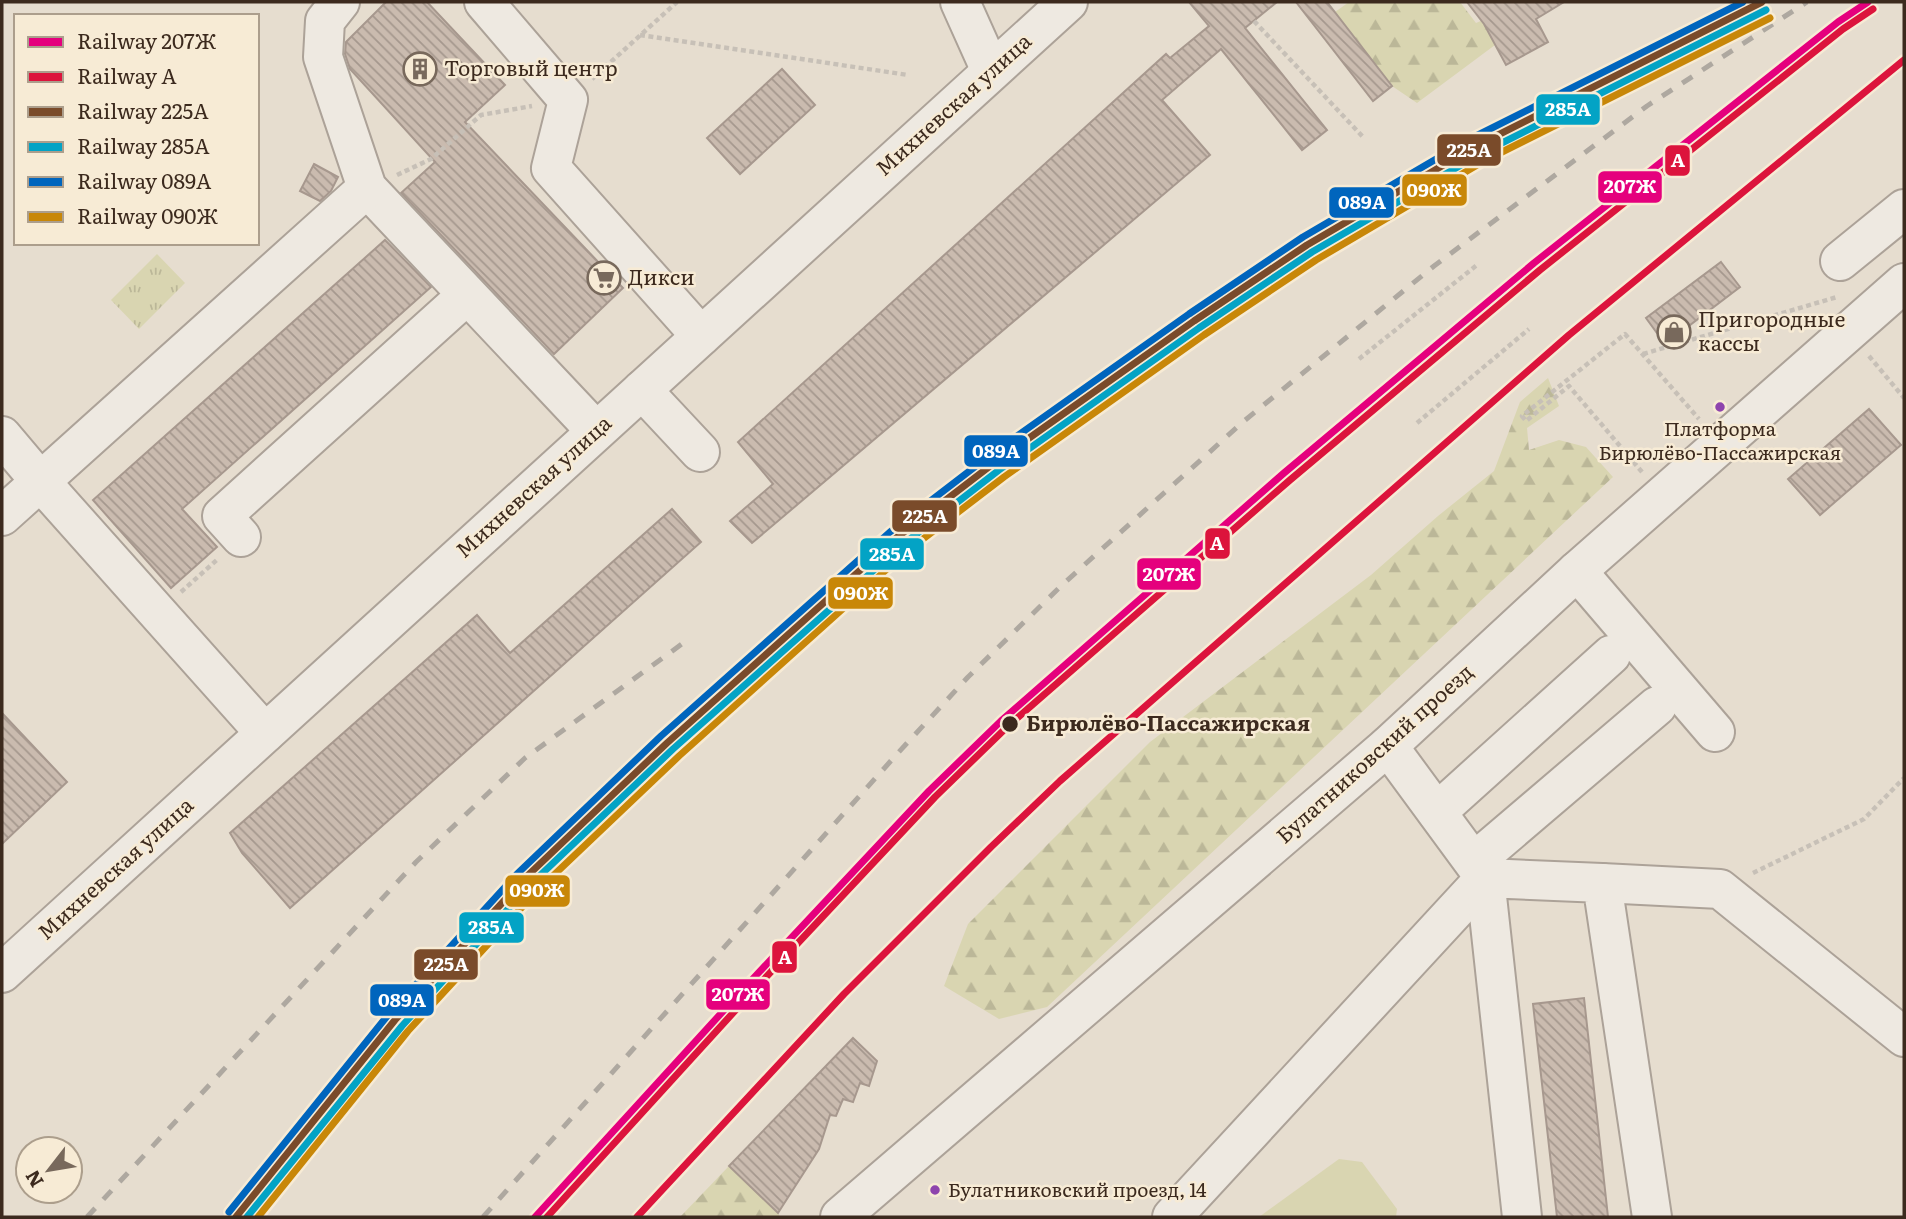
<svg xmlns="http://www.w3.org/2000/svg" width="1906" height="1219" font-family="Literata,serif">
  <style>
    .green { fill: #d9d5b1 }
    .forest { fill: url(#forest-firs) }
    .park { fill: url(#park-tufts) }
    .building { fill: url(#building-back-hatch); stroke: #a7988e; stroke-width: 2 }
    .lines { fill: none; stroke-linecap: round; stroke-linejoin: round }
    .minor-casing { stroke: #aca298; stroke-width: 42 }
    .path { stroke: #c7c0b7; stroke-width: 4.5; stroke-dasharray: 5 3.5; stroke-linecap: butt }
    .minor { stroke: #eee9e1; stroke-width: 38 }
    .rail { stroke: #aea8a0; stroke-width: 5; stroke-dasharray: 12 12; stroke-linecap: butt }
    .rail-1-casing { stroke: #f7ebd5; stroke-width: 12 }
    .rail-2-casing { stroke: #f7ebd5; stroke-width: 12 }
    .rail-3-casing { stroke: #f7ebd5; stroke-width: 12 }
    .rail-4-casing { stroke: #f7ebd5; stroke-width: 12 }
    .rail-5-casing { stroke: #f7ebd5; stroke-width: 12 }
    .rail-6-casing { stroke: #f7ebd5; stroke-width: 12 }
    .rail-1 { stroke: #e5007d; stroke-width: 7 }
    .rail-2 { stroke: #dc143c; stroke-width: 7 }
    .rail-3 { stroke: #7a4b2a; stroke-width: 7 }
    .rail-4 { stroke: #03a3c5; stroke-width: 7 }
    .rail-5 { stroke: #0065bd; stroke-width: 7 }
    .rail-6 { stroke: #c88708; stroke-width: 7 }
    .bus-dot { fill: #8e44ad; stroke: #f7ebd5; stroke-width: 2.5 }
    .stop-dot { fill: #3c2a1e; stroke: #f7ebd5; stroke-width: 2.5 }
    .labels { text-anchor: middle; stroke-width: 5; stroke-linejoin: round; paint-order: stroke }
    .bus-label { font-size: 19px; fill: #3c2a1e; stroke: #f7ebd5 }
    .poi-label { font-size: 21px; fill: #3c2a1e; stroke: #f7ebd5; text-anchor: start }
    .street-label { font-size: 21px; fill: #3c2a1e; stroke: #f7ebd5 }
    .stop-label { font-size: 21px; font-weight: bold; fill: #3c2a1e; stroke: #f7ebd5; text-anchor: start }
    .line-badge { stroke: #f7ebd5; stroke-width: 2.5 }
    .badge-label { font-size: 19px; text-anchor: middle; font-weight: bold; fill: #fff }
  </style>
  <defs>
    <pattern id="forest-firs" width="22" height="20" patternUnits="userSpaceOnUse" patternTransform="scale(1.75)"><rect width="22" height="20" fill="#d9d5b1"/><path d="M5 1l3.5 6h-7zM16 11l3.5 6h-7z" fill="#bbb798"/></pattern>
    <pattern id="park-tufts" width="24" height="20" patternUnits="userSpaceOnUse" patternTransform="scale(1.75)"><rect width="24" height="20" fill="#d9d5b1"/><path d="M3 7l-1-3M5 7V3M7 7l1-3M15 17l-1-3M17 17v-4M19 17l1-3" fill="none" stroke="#bbb798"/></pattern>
    <pattern id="building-back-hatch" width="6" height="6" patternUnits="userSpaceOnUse" patternTransform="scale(1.75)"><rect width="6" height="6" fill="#cabbaf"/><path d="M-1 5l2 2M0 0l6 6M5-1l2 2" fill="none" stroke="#a5988e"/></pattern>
  </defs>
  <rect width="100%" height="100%" fill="#e6ddcf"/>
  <!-- green -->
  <polygon class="green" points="1339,1159 1362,1162 1397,1209 1396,1217 1259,1217"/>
  <!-- forest -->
  <g class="forest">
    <polygon points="1349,2 1460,2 1476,23 1490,17 1495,45 1417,103 1392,86 1335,12"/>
    <polygon points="1548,378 1559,406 1527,428 1529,450 1559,440 1586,447 1613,477 1047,1007 999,1019 944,986 968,924 1150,742 1371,575 1438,516 1494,471 1520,402"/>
    <polygon points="729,1166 778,1213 780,1217 680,1217"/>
  </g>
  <!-- park -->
  <polygon class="park" points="157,254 185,283 139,329 111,300"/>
  <!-- building -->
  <g class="building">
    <polygon points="386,2 427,2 505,85 465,122 623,288 554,354 401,193 435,162 350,69 345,54 346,42"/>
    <polygon points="1189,2 1277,2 1245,28 1327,130 1302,150 1221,49 1162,100 1210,155 752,543 730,521 773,484 738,442 1166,54 1170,58 1209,26"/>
    <polygon points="1296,2 1327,2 1392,86 1373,101"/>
    <polygon points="1467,2 1564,2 1536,19 1548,42 1506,65 1484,24"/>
    <polygon points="782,69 815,105 740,174 707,138"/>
    <polygon points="314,164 338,177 331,191 320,201 300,191"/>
    <polygon points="385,240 431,287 182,509 217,547 171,588 93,500"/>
    <polygon points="1721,262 1740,287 1665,344 1646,318"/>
    <polygon points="1869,409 1901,445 1820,515 1788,479"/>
    <polygon points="672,509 701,542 290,908 242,853 230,833 477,615 510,653"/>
    <polygon points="2,713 67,782 2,844"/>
    <polygon points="1584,998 1608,1217 1557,1217 1533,1004"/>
    <polygon points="853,1038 877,1061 869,1086 860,1083 853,1102 843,1099 836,1116 830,1115 819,1149 778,1213 729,1166"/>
  </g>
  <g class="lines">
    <defs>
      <g id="minor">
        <polyline points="340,2 325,21 323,57 367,188 596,431"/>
        <polyline points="484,2 568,100 551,168 701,336"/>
        <polyline points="960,2 991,71"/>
        <polyline points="1840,261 1904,209"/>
        <polyline points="642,390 700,452"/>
        <polyline points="2,436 40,481 265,733"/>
        <polyline points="2,516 367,188"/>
        <polyline points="241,537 222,516 467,295"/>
        <polyline points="1577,571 1715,732"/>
        <polyline points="1437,812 1611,655"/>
        <polyline points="1474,862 1657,706"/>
        <polyline points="1602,883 1720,889 1904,1037"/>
        <polyline points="2,973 1068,2"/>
        <polyline points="840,1217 1388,746 1577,571 1904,283"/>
        <polyline points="1172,1217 1485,878 1388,746"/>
        <polyline points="1522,1217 1485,878 1602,883 1652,1217"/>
      </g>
    </defs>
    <!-- minor casing -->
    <use href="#minor" class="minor-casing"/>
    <!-- path -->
    <g class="path">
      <polyline points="1254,21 1363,137"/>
      <polyline points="640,35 908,75"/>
      <polyline points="592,79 677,2"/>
      <polyline points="397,175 431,159 481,115 532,106"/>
      <polyline points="1643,354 1837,297"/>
      <polyline points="1869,356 1904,398"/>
      <polyline points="1359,359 1477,265"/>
      <polyline points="1417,423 1529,329"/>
      <polyline points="1642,472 1569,386 1526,421 1522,416 1625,334 1699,419"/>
      <polyline points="181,592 219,558"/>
      <polyline points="1753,873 1864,819 1904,778"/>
    </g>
    <!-- minor -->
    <use href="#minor" class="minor"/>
    <!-- rail -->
    <g class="rail">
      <polyline points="87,1217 416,862 525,758 686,641"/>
      <polyline points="483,1217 897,754 968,677 1062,585 1244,421 1434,266 1647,106 1807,2"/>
    </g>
    <defs>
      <polyline id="rail-1" points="535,1217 747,985 929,791 1001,721 1284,473 1534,263 1838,22 1868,2"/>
      <g id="rail-2">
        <polyline points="547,1217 753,991 935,797 1007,727 1290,480 1540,270 1843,29 1873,9"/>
        <polyline points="637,1217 844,994 991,847 1060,781 1569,335 1904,60"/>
      </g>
      <polyline id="rail-3" points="236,1217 395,1020 523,880 667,743 895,539 994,463 1194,321 1307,245 1476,146 1762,2"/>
      <polyline id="rail-4" points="247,1217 402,1026 529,886 673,749 901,546 999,470 1199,328 1312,252 1480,154 1766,10"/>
      <polyline id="rail-5" points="229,1212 388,1015 517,874 661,736 890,532 989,456 1189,314 1303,237 1472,138 1743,2"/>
      <polyline id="rail-6" points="258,1217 408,1031 536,892 679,756 906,552 1004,477 1204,335 1316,260 1484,161 1770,18"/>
    </defs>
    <!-- rail-1 casing -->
    <use href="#rail-1" class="rail-1-casing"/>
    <!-- rail-2 casing -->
    <use href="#rail-2" class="rail-2-casing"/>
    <!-- rail-3 casing -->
    <use href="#rail-3" class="rail-3-casing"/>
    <!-- rail-4 casing -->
    <use href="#rail-4" class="rail-4-casing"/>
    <!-- rail-5 casing -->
    <use href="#rail-5" class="rail-5-casing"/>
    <!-- rail-6 casing -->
    <use href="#rail-6" class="rail-6-casing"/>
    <!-- rail-1 -->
    <use href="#rail-1" class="rail-1"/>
    <!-- rail-2 -->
    <use href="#rail-2" class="rail-2"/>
    <!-- rail-3 -->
    <use href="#rail-3" class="rail-3"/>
    <!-- rail-4 -->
    <use href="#rail-4" class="rail-4"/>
    <!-- rail-5 -->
    <use href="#rail-5" class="rail-5"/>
    <!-- rail-6 -->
    <use href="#rail-6" class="rail-6"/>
  </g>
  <!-- icons -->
  <defs>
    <symbol id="building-ring" viewBox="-11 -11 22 22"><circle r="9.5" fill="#f7ebd5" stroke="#78695c" stroke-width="1.5"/><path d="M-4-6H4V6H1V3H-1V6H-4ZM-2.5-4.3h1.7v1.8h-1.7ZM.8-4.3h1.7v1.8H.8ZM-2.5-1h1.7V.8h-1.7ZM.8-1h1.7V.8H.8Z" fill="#78695c"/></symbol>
    <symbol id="supermarket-ring" viewBox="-11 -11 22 22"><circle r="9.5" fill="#f7ebd5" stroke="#78695c" stroke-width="1.5"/><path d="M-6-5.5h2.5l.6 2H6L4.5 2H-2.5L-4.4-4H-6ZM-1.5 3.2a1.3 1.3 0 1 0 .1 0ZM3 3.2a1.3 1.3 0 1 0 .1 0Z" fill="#78695c"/></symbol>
    <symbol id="shop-ring" viewBox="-11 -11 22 22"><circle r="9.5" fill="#f7ebd5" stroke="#78695c" stroke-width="1.5"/><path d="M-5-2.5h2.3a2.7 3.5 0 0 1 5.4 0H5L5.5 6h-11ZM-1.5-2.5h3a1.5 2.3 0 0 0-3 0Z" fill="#78695c"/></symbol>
  </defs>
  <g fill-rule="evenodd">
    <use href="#building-ring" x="401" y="50" width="38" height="38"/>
    <use href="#supermarket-ring" x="585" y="259" width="38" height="38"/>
    <use href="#shop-ring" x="1655" y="313" width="38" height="38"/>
  </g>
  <!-- markers -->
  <g class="bus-dot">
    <circle cx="1720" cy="407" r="6"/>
    <circle cx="935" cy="1190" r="6"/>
  </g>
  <circle class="stop-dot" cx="1010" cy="724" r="9"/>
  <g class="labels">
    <!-- bus labels -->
    <g class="bus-label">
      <text x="1720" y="436">Платформа<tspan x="1720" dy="24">Бирюлёво-Пассажирская</tspan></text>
      <text x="948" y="1197" text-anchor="start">Булатниковский проезд, 14</text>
    </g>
    <!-- poi labels -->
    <g class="poi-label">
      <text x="444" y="76">Торговый центр</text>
      <text x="628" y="285">Дикси</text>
      <text x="1698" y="327">Пригородные<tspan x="1698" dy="24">кассы</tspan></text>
    </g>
    <!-- street labels -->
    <g class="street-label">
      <text transform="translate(954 105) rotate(-42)" y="7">Михневская улица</text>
      <text transform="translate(534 487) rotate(-42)" y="7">Михневская улица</text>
      <text transform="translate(1375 754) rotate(-42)" y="7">Булатниковский проезд</text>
      <text transform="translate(116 869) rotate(-42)" y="7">Михневская улица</text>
    </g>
    <!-- stop labels -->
    <g class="stop-label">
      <text x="1026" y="731">Бирюлёво-Пассажирская</text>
    </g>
  </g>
  <g class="line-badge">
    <rect x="1535" y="93" width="66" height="33" rx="7" fill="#03a3c5"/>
    <rect x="1436" y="133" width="66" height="34" rx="7" fill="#7a4b2a"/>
    <rect x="1664" y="144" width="27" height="33" rx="7" fill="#dc143c"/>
    <rect x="1597" y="170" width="66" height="34" rx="7" fill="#e5007d"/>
    <rect x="1401" y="173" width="67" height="34" rx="7" fill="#c88708"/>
    <rect x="1328" y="186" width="67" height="33" rx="7" fill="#0065bd"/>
    <rect x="963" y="434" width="66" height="34" rx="7" fill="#0065bd"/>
    <rect x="891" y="499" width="67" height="34" rx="7" fill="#7a4b2a"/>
    <rect x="1204" y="527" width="27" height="33" rx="7" fill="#dc143c"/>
    <rect x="859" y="537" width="66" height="34" rx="7" fill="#03a3c5"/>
    <rect x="1136" y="557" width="66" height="34" rx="7" fill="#e5007d"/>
    <rect x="827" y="576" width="67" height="34" rx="7" fill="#c88708"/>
    <rect x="504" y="874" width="67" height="34" rx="7" fill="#c88708"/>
    <rect x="458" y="911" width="67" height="33" rx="7" fill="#03a3c5"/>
    <rect x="771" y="940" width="27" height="34" rx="7" fill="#dc143c"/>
    <rect x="413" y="948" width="66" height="33" rx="7" fill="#7a4b2a"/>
    <rect x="705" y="978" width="66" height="33" rx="7" fill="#e5007d"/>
    <rect x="369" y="983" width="66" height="34" rx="7" fill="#0065bd"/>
  </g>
  <g class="badge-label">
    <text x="1568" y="116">285А</text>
    <text x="1469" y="157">225А</text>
    <text x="1678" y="167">A</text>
    <text x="1630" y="193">207Ж</text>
    <text x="1434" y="197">090Ж</text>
    <text x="1362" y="209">089А</text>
    <text x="996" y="458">089А</text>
    <text x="925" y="523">225А</text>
    <text x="1217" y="550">A</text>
    <text x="892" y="561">285А</text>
    <text x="1169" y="581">207Ж</text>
    <text x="861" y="600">090Ж</text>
    <text x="537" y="897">090Ж</text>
    <text x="491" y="934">285А</text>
    <text x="785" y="964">A</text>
    <text x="446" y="971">225А</text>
    <text x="738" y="1001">207Ж</text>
    <text x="402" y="1007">089А</text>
  </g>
  <!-- border -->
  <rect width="1906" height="1219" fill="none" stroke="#3c2a1e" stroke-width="7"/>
  <!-- legend -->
  <rect x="14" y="14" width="245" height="231" fill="#f7ebd5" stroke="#ac9e8c" stroke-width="2"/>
  <rect x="28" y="37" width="35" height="10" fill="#e5007d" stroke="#ac9e8c" stroke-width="2"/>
  <text x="77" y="49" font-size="21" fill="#3c2a1e">Railway 207Ж</text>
  <rect x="28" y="72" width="35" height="10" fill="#dc143c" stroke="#ac9e8c" stroke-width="2"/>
  <text x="77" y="84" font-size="21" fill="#3c2a1e">Railway A</text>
  <rect x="28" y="107" width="35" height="10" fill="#7a4b2a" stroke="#ac9e8c" stroke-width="2"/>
  <text x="77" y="119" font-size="21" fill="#3c2a1e">Railway 225А</text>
  <rect x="28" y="142" width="35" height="10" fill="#03a3c5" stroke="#ac9e8c" stroke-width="2"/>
  <text x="77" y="154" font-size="21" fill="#3c2a1e">Railway 285А</text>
  <rect x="28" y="177" width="35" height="10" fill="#0065bd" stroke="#ac9e8c" stroke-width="2"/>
  <text x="77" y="189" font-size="21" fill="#3c2a1e">Railway 089А</text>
  <rect x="28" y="212" width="35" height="10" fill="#c88708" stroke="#ac9e8c" stroke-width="2"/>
  <text x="77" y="224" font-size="21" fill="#3c2a1e">Railway 090Ж</text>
  <!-- north arrow -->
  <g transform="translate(49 1170) rotate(239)"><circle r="33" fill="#f7ebd5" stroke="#ac9e8c" stroke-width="2"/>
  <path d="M0-5L12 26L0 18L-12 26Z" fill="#78695c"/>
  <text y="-10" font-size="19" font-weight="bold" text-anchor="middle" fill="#3c2a1e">N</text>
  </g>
</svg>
